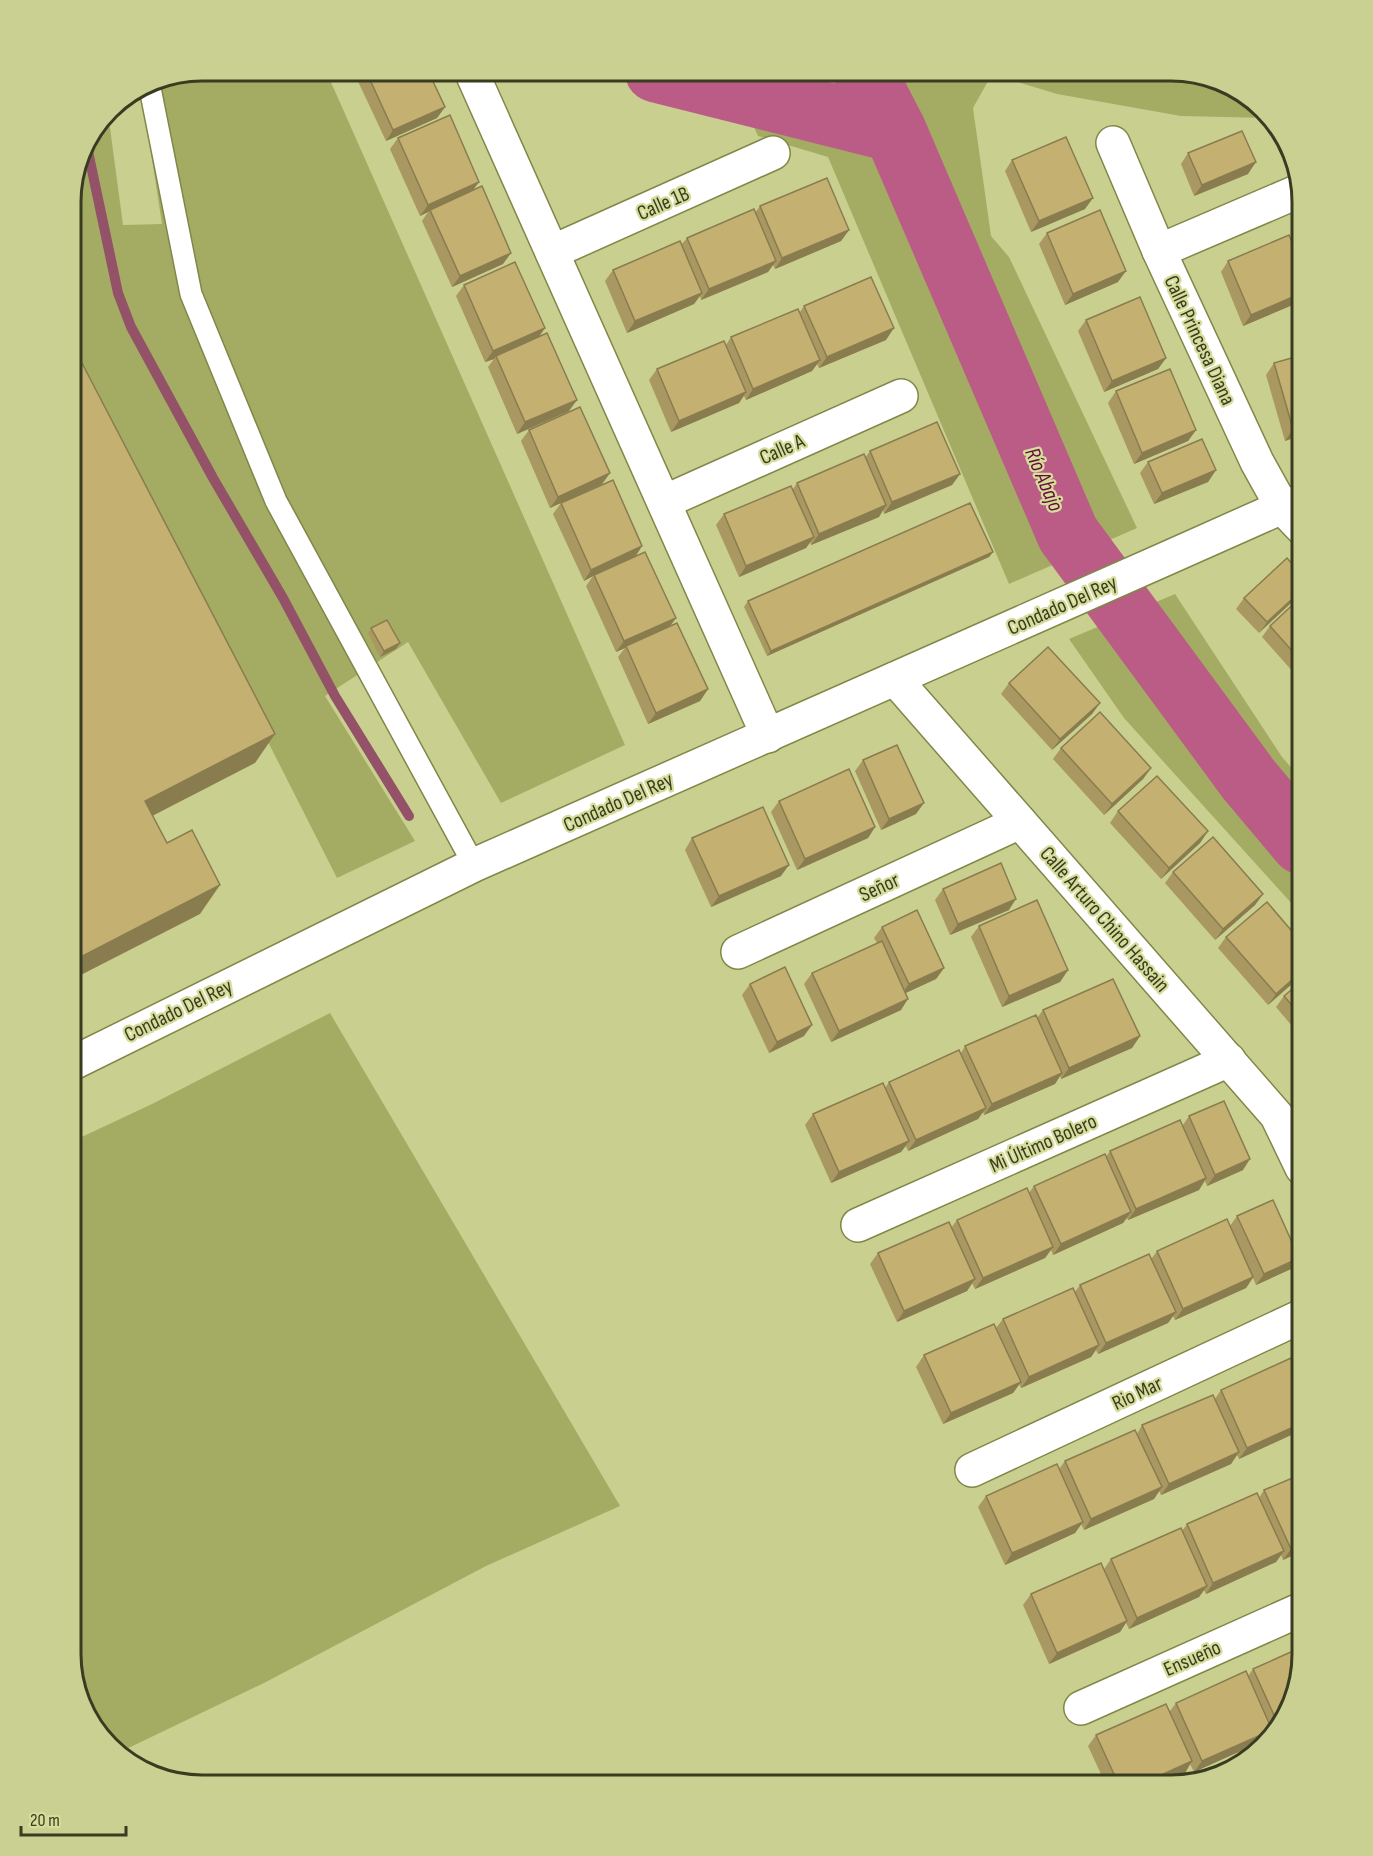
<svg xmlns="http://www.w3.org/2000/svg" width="1373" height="1856" font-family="'Sofia Sans Condensed',sans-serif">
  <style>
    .green { fill: #a4ab63 }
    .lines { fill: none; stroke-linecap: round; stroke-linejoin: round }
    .stream { stroke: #935268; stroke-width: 10 }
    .river { stroke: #ba5c86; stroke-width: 63 }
    .lane-casing { stroke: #818748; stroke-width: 24 }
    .street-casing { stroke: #818748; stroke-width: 36 }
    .lane { stroke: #fff; stroke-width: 21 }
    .street { stroke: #fff; stroke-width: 33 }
    .wall { fill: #a99861 }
    .shaded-wall { fill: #897c4f }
    .building { fill: #c4b171; stroke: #897c4f; stroke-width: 1.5 }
    .labels { text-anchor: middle; stroke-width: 4.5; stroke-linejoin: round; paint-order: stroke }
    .street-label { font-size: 21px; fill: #393c21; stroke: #d6dd9b }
    .water-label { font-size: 22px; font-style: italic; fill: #650b3c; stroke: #d6dd9b }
    .rim { fill: none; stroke: #393c21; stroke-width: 3 }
  </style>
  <rect width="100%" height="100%" fill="#c9d08f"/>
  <!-- green -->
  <g class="green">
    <polygon points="202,71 326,71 625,745 501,803 408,642 325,696 415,841 337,878 71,353 71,193 84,144 108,113 123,225 162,224 141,87 152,80"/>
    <polygon points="729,71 1179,71 1237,88 1267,118 1181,116 1057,94 992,74 973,108 991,236 1009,257 1137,528 1009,584 828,157 758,136"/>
    <polygon points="1175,594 1282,757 1302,780 1302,915 1124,718 1069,639"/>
    <polygon points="330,1013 620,1506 486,1566 264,1683 120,1752 88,1720 71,1654 71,1142 152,1104"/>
  </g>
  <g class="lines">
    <!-- stream -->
    <polyline class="stream" points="86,142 118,293 131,327 213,478 283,598 335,696 409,816"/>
    <!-- river -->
    <g class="river">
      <polyline points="656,71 895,131"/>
      <polyline points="864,71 895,131 1068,534 1249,780 1302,843"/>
    </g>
    <defs>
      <polyline id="lane" points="149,83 191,294 276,501 474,865"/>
      <g id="street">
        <polyline points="471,71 768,736"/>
        <polyline points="1113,143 1159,251 1257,462 1282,507 1302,528"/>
        <polyline points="1159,251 1299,191"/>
        <polyline points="552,252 773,153"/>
        <polyline points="664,502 901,396"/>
        <polyline points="895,679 1277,1116 1302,1168"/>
        <polyline points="738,952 1020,822"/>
        <polyline points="71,1064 474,865 1172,556 1282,507 1302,501"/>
        <polyline points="858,1225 1229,1060"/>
        <polyline points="972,1470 1302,1316"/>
        <polyline points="1081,1708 1302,1609"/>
      </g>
    </defs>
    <!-- lane casing -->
    <use href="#lane" class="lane-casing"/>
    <!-- street casing -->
    <use href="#street" class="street-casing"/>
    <!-- lane -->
    <use href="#lane" class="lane"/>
    <!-- street -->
    <use href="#street" class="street"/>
  </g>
  <!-- wall -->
  <g class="wall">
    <polygon points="358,71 428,71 445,107 437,118 386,141 355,75"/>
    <polygon points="398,138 473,190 503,264 452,287 422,221 428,212 420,216 390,149"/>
    <polygon points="1188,153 1248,174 1194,196 1181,164"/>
    <polygon points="1012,160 1085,209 1031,232 1005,171"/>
    <polygon points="760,206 849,230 841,241 775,269 773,265 768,272 701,300 700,296 694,304 627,333 605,281 613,270 681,245 687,238 755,213"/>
    <polygon points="1302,232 1302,263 1294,243"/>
    <polygon points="1047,233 1118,282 1065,305 1039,244"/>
    <polygon points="1228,261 1302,266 1302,301 1243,326 1221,272"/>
    <polygon points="464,285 545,328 539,337 569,411 517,434 488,367 494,359 485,362 456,296"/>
    <polygon points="804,306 886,340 819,368 817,364 812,371 746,400 744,396 739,403 671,432 649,380 657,369 726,345 731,337 800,312"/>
    <polygon points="1086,320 1166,358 1158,369 1104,392 1078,331"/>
    <polygon points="1302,355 1302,435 1285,441 1266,375 1274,363"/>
    <polygon points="1116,391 1196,430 1188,441 1134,464 1108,403"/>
    <polygon points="529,430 610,473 602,484 550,508 521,441"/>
    <polygon points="870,451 960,474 952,485 884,514 883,510 879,517 811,545 810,542 806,548 739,577 716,525 724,514 793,489 797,483 865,458"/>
    <polygon points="1148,462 1216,470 1208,482 1154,504 1140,473"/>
    <polygon points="561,503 642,546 635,557 676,618 669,627 708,689 700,701 648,724 618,657 625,648 616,652 586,586 593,576 584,581 553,514"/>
    <polygon points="993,552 989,557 767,656 744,607 748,601"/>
    <polygon points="1302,575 1259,633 1236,609 1244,598"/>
    <polygon points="1302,596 1302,682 1262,637 1270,626"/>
    <polygon points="371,628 400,643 396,649 380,657 368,633"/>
    <polygon points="1009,683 1100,703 1092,714 1052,750 1001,694"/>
    <polygon points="1061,748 1151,768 1143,779 1104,815 1053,759"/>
    <polygon points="863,760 916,814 881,830 855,771"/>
    <polygon points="779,801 875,827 868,838 797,870 771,812"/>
    <polygon points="1118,811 1208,831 1200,843 1161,879 1110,823"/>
    <polygon points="692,838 781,876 711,907 685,850"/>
    <polygon points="1173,872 1263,894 1255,905 1215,940 1165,883"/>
    <polygon points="943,889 1009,910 950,935 935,900"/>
    <polygon points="979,926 1068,970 1060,982 1002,1007 971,937"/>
    <polygon points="882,927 944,968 936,979 906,993 901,1010 831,1042 804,984 812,973 877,943 874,938"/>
    <polygon points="1226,937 1302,943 1302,975 1268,1005 1218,948"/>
    <polygon points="1302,981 1302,1038 1276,1007 1284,996"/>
    <polygon points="750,984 804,1036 769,1053 742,995"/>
    <polygon points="1043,1010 1140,1036 1132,1048 1061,1079 1060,1076 1055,1084 984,1115 983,1112 978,1119 908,1151 906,1146 901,1152 831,1183 805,1125 813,1114 885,1088 889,1082 961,1053 965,1046 1037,1018"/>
    <polygon points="1189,1116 1243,1170 1207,1186 1205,1181 1199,1190 1128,1220 1127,1218 1123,1223 1053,1255 1051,1250 1045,1258 975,1289 972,1283 967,1291 897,1322 870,1264 878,1253 951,1228 957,1220 1029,1193 1034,1186 1106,1157 1110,1151 1183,1125"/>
    <polygon points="1237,1216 1299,1258 1291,1269 1256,1285 1253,1278 1246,1288 1175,1320 1173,1316 1168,1323 1098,1354 1096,1350 1091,1357 1021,1388 1019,1384 1013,1393 943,1424 916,1367 924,1355 996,1328 1003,1319 1075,1292 1080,1285 1152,1258 1157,1251 1230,1226"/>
    <polygon points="1302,1384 1302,1430 1239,1459 1237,1455 1231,1464 1161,1495 1159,1491 1154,1499 1084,1530 1081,1524 1075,1533 1005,1565 978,1507 986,1496 1059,1469 1065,1461 1137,1434 1142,1425 1215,1399 1221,1390"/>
    <polygon points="1264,1490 1302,1551 1283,1560 1281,1555 1276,1562 1206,1594 1204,1590 1199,1597 1129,1629 1126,1623 1120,1632 1049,1664 1023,1605 1031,1594 1104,1569 1111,1559 1182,1531 1187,1524 1259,1498"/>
    <polygon points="1253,1669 1285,1720 1270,1735 1269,1734 1263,1741 1194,1772 1190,1764 1185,1773 1156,1785 1106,1785 1088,1746 1096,1735 1170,1711 1176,1703 1248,1676"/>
  </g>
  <!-- shaded-wall -->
  <g class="shaded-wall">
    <polygon points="445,107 437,118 386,141 393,130"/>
    <polygon points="1256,162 1248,174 1194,196 1202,185"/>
    <polygon points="479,182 471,193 430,210 428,212 420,216 428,205"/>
    <polygon points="1093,198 1085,209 1031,232 1039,221"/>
    <polygon points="849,230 841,241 775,269 782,258"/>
    <polygon points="511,253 503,264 452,287 460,276"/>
    <polygon points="776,261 768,272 701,300 709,289"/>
    <polygon points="1126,271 1118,282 1065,305 1073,294"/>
    <polygon points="702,293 694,304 627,333 635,321"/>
    <polygon points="1302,293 1302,301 1243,326 1251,315"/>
    <polygon points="545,328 537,339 496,356 494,359 485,362 493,351"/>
    <polygon points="894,328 886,340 819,368 827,357"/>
    <polygon points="1166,358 1158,369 1104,392 1112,381"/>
    <polygon points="820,360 812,371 746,400 753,389"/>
    <polygon points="746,392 739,403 671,432 679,421"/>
    <polygon points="577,400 569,411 517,434 525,422"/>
    <polygon points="1302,427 1302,435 1285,441 1293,429"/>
    <polygon points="1196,430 1188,441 1134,464 1142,453"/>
    <polygon points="1216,470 1208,482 1154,504 1162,493"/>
    <polygon points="610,473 602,484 550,508 558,497"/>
    <polygon points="960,474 952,485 884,514 892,502"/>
    <polygon points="886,505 879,517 811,545 819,534"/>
    <polygon points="814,537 806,548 739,577 746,566"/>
    <polygon points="642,546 635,557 594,575 593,576 584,581 591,570"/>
    <polygon points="993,552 989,557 767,656 771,651"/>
    <polygon points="1302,590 1302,593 1259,633 1267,622"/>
    <polygon points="676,618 668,629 626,646 625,648 616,652 624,641"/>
    <polygon points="400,643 396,649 380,657 384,651"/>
    <polygon points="708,689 700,701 648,724 656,713"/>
    <polygon points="1100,703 1092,714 1052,750 1060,739"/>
    <polygon points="275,734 255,763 125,830 145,801"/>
    <polygon points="1151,768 1143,779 1104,815 1112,804"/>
    <polygon points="924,803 916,814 881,830 889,819"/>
    <polygon points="875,827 868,838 797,870 805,859"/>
    <polygon points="1208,831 1200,843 1161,879 1169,868"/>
    <polygon points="789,865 781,876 711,907 719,896"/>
    <polygon points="220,885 200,914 71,980 71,962"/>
    <polygon points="1263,894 1255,905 1215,940 1223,929"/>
    <polygon points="1016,899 1009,910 950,935 958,924"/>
    <polygon points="944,968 936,979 901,995 909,984"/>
    <polygon points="1068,970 1060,982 1002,1007 1009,996"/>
    <polygon points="1302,971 1302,975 1268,1005 1276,994"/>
    <polygon points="908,999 901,1010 831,1042 839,1031"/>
    <polygon points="812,1025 804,1036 769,1053 777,1042"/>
    <polygon points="1140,1036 1132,1048 1061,1079 1069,1068"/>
    <polygon points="1062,1073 1055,1084 984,1115 992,1104"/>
    <polygon points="986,1108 978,1119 908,1151 916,1140"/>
    <polygon points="909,1141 901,1152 831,1183 839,1172"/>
    <polygon points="1250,1159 1243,1170 1207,1186 1215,1175"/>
    <polygon points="1206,1178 1199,1190 1128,1220 1136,1209"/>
    <polygon points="1131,1212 1123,1223 1053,1255 1061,1244"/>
    <polygon points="1053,1247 1045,1258 975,1289 983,1278"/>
    <polygon points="1299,1258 1291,1269 1256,1285 1264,1274"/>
    <polygon points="1253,1277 1246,1288 1175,1320 1183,1309"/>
    <polygon points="975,1279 967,1291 897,1322 904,1311"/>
    <polygon points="1176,1312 1168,1323 1098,1354 1106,1343"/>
    <polygon points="1099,1345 1091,1357 1021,1388 1029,1377"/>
    <polygon points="1021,1382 1013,1393 943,1424 951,1413"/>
    <polygon points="1302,1423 1302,1430 1239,1459 1247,1448"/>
    <polygon points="1239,1452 1231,1464 1161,1495 1169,1484"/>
    <polygon points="1162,1487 1154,1499 1084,1530 1091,1519"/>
    <polygon points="1083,1522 1075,1533 1005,1565 1012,1553"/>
    <polygon points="1302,1543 1302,1551 1283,1560 1291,1549"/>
    <polygon points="1284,1551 1276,1562 1206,1594 1213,1583"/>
    <polygon points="1207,1586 1199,1597 1129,1629 1137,1618"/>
    <polygon points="1127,1621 1120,1632 1049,1664 1057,1653"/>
    <polygon points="1272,1730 1263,1741 1194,1772 1202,1761"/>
    <polygon points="1192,1761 1185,1773 1156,1785 1139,1785"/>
  </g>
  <!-- building -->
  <g class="building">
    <polygon points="366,71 428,71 445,107 393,130"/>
    <polygon points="450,115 479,182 428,205 398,138"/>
    <polygon points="1242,131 1256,162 1202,185 1188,153"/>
    <polygon points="1066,137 1093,198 1039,221 1012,160"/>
    <polygon points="827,178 849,230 782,258 760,206"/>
    <polygon points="482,186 511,253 460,276 430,210"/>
    <polygon points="754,209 776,261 709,289 687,238"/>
    <polygon points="1100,210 1126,271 1073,294 1047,233"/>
    <polygon points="1289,235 1302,266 1302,293 1251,315 1228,261"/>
    <polygon points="680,241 702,293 635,321 613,270"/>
    <polygon points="515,262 545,328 493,351 464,285"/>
    <polygon points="871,277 894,328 827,357 804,306"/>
    <polygon points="1140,297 1166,358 1112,381 1086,320"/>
    <polygon points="798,309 820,360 753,389 731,337"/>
    <polygon points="547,333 577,400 525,422 496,356"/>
    <polygon points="724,341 746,392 679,421 657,369"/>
    <polygon points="71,342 275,734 145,801 167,843 192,830 220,885 71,962"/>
    <polygon points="1302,355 1302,427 1293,429 1274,363"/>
    <polygon points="1170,369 1196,430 1142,453 1116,391"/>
    <polygon points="580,407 610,473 558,497 529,430"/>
    <polygon points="937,422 960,474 892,502 870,451"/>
    <polygon points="1202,439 1216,470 1162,493 1148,462"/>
    <polygon points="864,454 886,505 819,534 797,483"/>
    <polygon points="613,480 642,546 591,570 561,503"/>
    <polygon points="791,486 814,537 746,566 724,514"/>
    <polygon points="970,503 993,552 771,651 748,601"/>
    <polygon points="645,552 676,618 624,641 594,575"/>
    <polygon points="1287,558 1302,575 1302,590 1267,622 1244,598"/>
    <polygon points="1302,596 1302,662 1270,626"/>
    <polygon points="387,620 400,643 384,651 371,628"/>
    <polygon points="677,623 708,689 656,713 626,646"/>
    <polygon points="1048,647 1100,703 1060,739 1009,683"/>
    <polygon points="1100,712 1151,768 1112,804 1061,748"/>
    <polygon points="897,745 924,803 889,819 863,760"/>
    <polygon points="849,769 875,827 805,859 779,801"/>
    <polygon points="1157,776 1208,831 1169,868 1118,811"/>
    <polygon points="763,807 789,865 719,896 692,838"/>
    <polygon points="1213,837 1263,894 1223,929 1173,872"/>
    <polygon points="1001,863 1016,899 958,924 943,889"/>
    <polygon points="1037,900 1068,970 1009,996 979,926"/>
    <polygon points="1267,902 1302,943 1302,971 1276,994 1226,937"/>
    <polygon points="917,910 944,968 909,984 882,927"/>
    <polygon points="882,941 908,999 839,1031 812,973"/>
    <polygon points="785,967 812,1025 777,1042 750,984"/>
    <polygon points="1113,979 1140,1036 1069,1068 1043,1010"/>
    <polygon points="1302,981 1302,1017 1284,996"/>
    <polygon points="1036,1015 1062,1073 992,1104 965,1046"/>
    <polygon points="959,1050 986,1108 916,1140 889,1082"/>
    <polygon points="883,1083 909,1141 839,1172 813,1114"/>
    <polygon points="1224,1101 1250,1159 1215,1175 1189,1116"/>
    <polygon points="1180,1120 1206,1178 1136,1209 1110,1151"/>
    <polygon points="1105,1154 1131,1212 1061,1244 1034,1186"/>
    <polygon points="1027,1188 1053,1247 983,1278 957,1220"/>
    <polygon points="1273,1200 1299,1258 1264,1274 1237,1216"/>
    <polygon points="1227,1219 1253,1277 1183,1309 1157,1251"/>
    <polygon points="949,1222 975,1279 904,1311 878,1253"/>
    <polygon points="1149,1254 1176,1312 1106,1343 1080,1285"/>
    <polygon points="1073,1288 1099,1345 1029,1377 1003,1319"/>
    <polygon points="994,1324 1021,1382 951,1413 924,1355"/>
    <polygon points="1291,1358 1302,1384 1302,1423 1247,1448 1221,1390"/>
    <polygon points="1213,1395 1239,1452 1169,1484 1142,1425"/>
    <polygon points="1135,1430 1162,1487 1091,1519 1065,1461"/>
    <polygon points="1057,1464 1083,1522 1012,1553 986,1496"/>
    <polygon points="1302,1474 1302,1543 1291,1549 1264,1490"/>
    <polygon points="1257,1493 1284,1551 1213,1583 1187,1524"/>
    <polygon points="1181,1528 1207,1586 1137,1618 1111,1559"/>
    <polygon points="1101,1563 1127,1621 1057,1653 1031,1594"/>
    <polygon points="1302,1647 1302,1654 1285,1720 1279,1726 1253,1669"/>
    <polygon points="1246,1671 1272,1730 1202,1761 1176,1703"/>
    <polygon points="1166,1704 1192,1761 1139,1785 1119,1785 1096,1735"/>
  </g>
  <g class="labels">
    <!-- street labels -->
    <g class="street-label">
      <text transform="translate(663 203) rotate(-24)" y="7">Calle 1B</text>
      <text transform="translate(1200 340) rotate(65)" y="7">Calle Princesa Diana</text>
      <text transform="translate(782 449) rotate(-24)" y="7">Calle A</text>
      <text transform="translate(1062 605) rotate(-24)" y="7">Condado Del Rey</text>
      <text transform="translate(618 802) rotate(-24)" y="7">Condado Del Rey</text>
      <text transform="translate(879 887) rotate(-25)" y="7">Señor</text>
      <text transform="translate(1105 919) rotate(49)" y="7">Calle Arturo Chino Hassain</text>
      <text transform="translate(178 1010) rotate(-26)" y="7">Condado Del Rey</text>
      <text transform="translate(1043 1143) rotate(-24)" y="7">Mi Último Bolero</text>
      <text transform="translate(1137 1393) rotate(-25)" y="7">Rio Mar</text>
      <text transform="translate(1192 1658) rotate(-24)" y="7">Ensueño</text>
    </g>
    <!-- water labels -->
    <g class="water-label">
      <text transform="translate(1045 479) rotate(67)" y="8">Río Abajo</text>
    </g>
  </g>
  <!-- crop -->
  <path d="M0 0H1373V1856H0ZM202 81H1171A121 121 0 0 1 1292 202V1654A121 121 0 0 1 1171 1775H202A121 121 0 0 1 81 1654V202A121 121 0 0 1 202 81Z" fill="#c9d091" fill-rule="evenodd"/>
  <path class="rim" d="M202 81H1171A121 121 0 0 1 1292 202V1654A121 121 0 0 1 1171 1775H202A121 121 0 0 1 81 1654V202A121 121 0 0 1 202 81Z"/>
  <!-- scale -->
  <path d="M21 1826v9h105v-9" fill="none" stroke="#393c21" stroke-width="3"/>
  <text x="30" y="1826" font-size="18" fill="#393c21" stroke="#d6dd9b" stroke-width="4.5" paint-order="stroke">20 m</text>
</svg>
